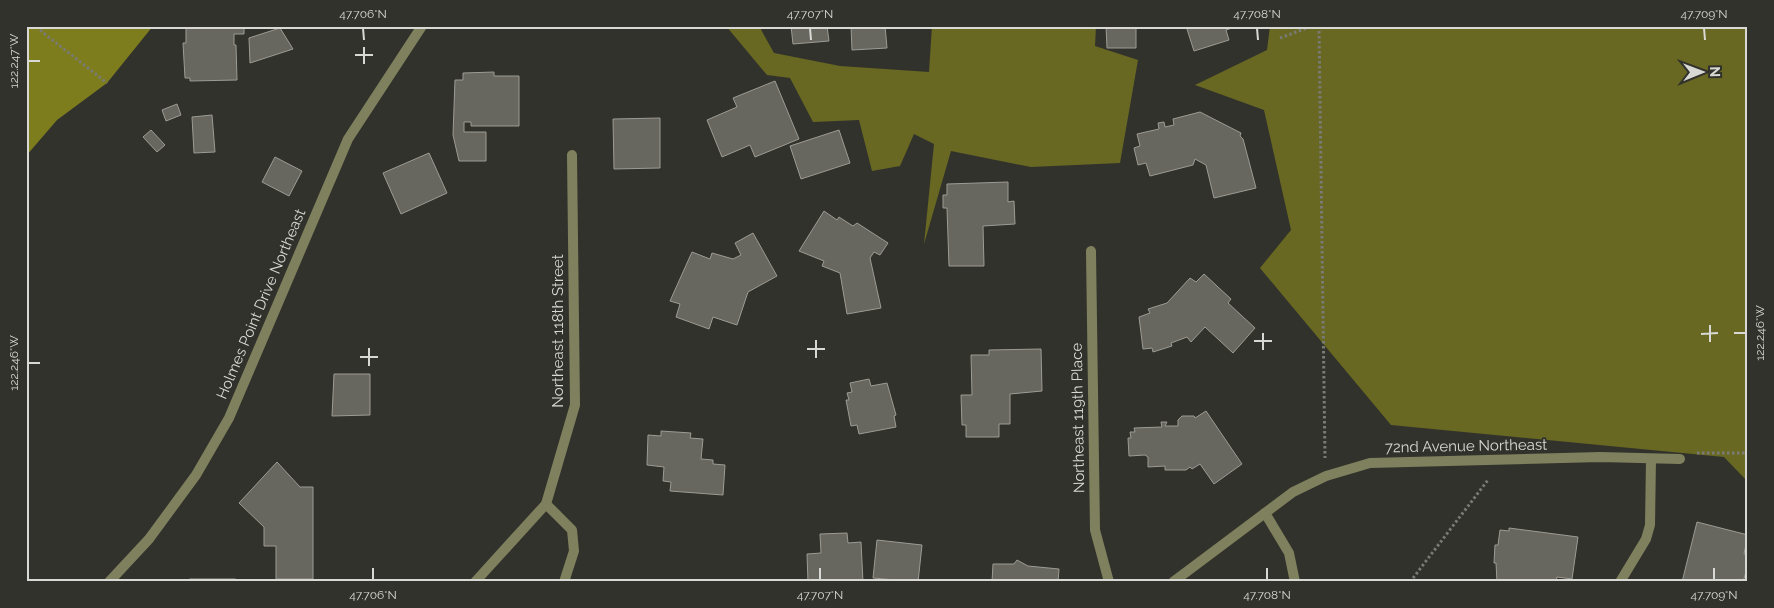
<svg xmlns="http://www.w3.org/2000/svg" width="1774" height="608" font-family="Raleway,sans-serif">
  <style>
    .forest { fill: #686823 }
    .water { fill: #7e7d1e }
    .building { fill: #676760; stroke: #9c9c94 }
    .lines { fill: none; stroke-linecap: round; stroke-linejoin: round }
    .path { stroke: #7a7b75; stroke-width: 3; stroke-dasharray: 2.5 2.5; stroke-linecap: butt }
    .lane { stroke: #7f805d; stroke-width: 10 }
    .street { stroke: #7f805d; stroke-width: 10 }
    .ticks { fill: none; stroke: #d8d9d4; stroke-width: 2 }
    .labels { text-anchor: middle; stroke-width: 4; stroke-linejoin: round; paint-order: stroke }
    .street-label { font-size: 15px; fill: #d8d9d4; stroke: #32322c }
    .neatline { fill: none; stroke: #d8d9d4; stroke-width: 2 }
    .ticks-label { font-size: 12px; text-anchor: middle; fill: #d8d9d4 }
  </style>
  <rect width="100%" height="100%" fill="#32322c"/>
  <!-- forest -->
  <g class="forest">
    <polygon points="726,26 759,26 774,53 840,66 929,72 932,26 1096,26 1095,46 1138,60 1120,163 1031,167 951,151 924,244 934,144 914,134 900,166 872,171 859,120 813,122 790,78 767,75"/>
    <polygon points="1270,26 1748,26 1748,482 1724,457 1391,425 1260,268 1291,230 1264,110 1195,85 1267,50"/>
  </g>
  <!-- water -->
  <polygon class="water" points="26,26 153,26 107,83 57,120 26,156"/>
  <!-- building -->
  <g class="building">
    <polygon points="186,26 244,26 244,34 234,34 234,45 236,45 237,80 190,81 190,78 185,78 183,43 186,43"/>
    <polygon points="791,26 827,26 829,41 793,44"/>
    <polygon points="851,26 885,26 887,48 852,50"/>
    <polygon points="1106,26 1136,26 1136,48 1107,48"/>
    <polygon points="1186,26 1238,26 1226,30 1229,40 1194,51"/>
    <polygon points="280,28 293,49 250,63 249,38"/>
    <polygon points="494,72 494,76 519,76 519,126 471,126 471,122 464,122 464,132 486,132 486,161 459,161 453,135 455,80 463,80 463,73"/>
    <polygon points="775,81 799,139 755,157 750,145 722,157 707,120 737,107 733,98"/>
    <polygon points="177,104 181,115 166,121 162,110"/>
    <polygon points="1200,112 1241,133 1240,136 1243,139 1256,188 1214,198 1206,165 1195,159 1193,165 1150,176 1146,163 1138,165 1134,148 1140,146 1137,134 1159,129 1158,123 1164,122 1165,127 1174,125 1173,119"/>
    <polygon points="212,115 215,152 194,153 192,117"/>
    <polygon points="660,118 660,168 614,169 613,119"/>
    <polygon points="151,130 165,145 157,152 143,137"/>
    <polygon points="839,130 850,163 801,179 790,146"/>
    <polygon points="429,153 447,193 401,214 383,173"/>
    <polygon points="275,157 302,171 289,196 262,182"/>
    <polygon points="1008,182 1008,202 1014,201 1015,224 983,226 984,266 949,266 947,208 943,208 943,195 947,195 947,184"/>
    <polygon points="824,211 837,220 839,217 853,226 857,223 888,243 880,255 874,252 870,258 881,308 847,314 840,273 822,266 824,261 799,251"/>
    <polygon points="753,233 777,276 748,292 737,325 713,317 709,329 676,317 680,304 670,301 692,252 710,259 712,253 733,259 741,255 735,243"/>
    <polygon points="1204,274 1231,299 1228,303 1255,328 1233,353 1205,327 1191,342 1187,337 1171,343 1172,346 1153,352 1152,348 1143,349 1139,317 1150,313 1148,309 1167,303 1190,278 1196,282"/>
    <polygon points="1041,349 1042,391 1010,394 1010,424 999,424 999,437 966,437 966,425 962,425 961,395 972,395 971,355 989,355 989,350"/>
    <polygon points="334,374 370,374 370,415 332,416"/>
    <polygon points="869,379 871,386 887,383 896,415 894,416 896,427 859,434 857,425 851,426 846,400 849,400 847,393 852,392 850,383"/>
    <polygon points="1206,411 1242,464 1214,484 1200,464 1192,469 1190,467 1186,470 1165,470 1165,466 1148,467 1148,457 1145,455 1129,456 1128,438 1131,438 1130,432 1135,432 1134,428 1162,427 1161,422 1167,422 1165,426 1178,426 1178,420 1182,416 1194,416 1195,418"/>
    <polygon points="661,431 691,433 690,438 703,439 701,459 713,460 713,464 725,465 723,495 670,491 671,482 663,481 664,467 647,465 648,435 661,436"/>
    <polygon points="277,462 300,487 313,487 313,579 276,579 276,546 264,546 264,527 239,503"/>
    <polygon points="1697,522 1748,535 1744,554 1748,555 1748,565 1743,582 1682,582"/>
    <polygon points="1509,528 1578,537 1572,579 1557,577 1556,582 1497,582 1496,563 1494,563 1495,545 1498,545 1500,530 1509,531"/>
    <polygon points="847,533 848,543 861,542 863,582 808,582 807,554 821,553 820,534"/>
    <polygon points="877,540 922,545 918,582 873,578"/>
    <polygon points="1017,560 1028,566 1059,569 1058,582 992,582 993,564 1014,564"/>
    <rect x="190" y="579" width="45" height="3"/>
  </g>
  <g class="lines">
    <!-- path -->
    <g class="path">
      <polyline points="45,26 41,31 107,83"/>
      <polyline points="1319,26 1325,458"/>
      <polyline points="1280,38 1312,26"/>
      <polyline points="1697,453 1748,453"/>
      <polyline points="1410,582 1488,480"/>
    </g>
    <!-- lane -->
    <polyline class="lane" points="1620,582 1646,539 1650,525 1651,459"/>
    <!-- street -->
    <g class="street">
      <polyline points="1091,251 1095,530 1109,582"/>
      <polyline points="1265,513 1289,553 1295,582"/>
      <polyline points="109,582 149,539 196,475 229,418 348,139 422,26"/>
      <polyline points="475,582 546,504"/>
      <polyline points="564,582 574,551 572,530 546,504 575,405 572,155"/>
      <polyline points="1173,582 1293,492 1326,476 1370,463 1600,457 1680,459"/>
    </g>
  </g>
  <!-- ticks -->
  <path class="ticks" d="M 363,28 L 364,40M 810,28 L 811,40M 1257,28 L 1258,40M 1704,28 L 1705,40M 364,47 L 364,64M 355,55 L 373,55M 28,61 L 40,61M 1710,325 L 1710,342M 1263,333 L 1263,350M 1734,333 L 1746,333M 1701,334 L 1718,333M 816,340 L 816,358M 1254,341 L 1272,341M 369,348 L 369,366M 807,349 L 825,349M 360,357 L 378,357M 28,363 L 40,363M 373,568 L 373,580M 820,568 L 820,580M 1267,568 L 1267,580M 1714,568 L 1714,580"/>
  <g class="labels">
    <!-- street labels -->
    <g class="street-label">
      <text transform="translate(261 304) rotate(-67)" y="5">Holmes Point Drive Northeast</text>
      <text transform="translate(558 331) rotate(-90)" y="5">Northeast 118th Street</text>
      <text transform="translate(1078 418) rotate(-91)" y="5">Northeast 119th Place</text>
      <text transform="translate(1466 446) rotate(-1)" y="5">72nd Avenue Northeast</text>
    </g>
  </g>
  <!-- border -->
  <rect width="1774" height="608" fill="none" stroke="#32322c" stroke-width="55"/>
  <!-- north arrow -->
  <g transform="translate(1702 72) rotate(89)" stroke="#32322c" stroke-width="4" paint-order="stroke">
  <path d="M0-4L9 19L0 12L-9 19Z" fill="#d8d9d4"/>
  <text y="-8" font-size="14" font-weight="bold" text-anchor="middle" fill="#d8d9d4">N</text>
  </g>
  <rect x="28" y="28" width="1718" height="552" class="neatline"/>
  <g class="ticks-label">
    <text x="363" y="18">47.706°N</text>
    <text x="810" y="18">47.707°N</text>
    <text x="1257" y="18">47.708°N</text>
    <text x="1704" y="18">47.709°N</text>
    <text transform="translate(14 61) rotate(-90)" y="4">122.247°W</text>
    <text transform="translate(1760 333) rotate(-90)" y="4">122.246°W</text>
    <text transform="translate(14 363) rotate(-90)" y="4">122.246°W</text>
    <text x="373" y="599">47.706°N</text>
    <text x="820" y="599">47.707°N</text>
    <text x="1267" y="599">47.708°N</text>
    <text x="1714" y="599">47.709°N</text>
  </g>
</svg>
